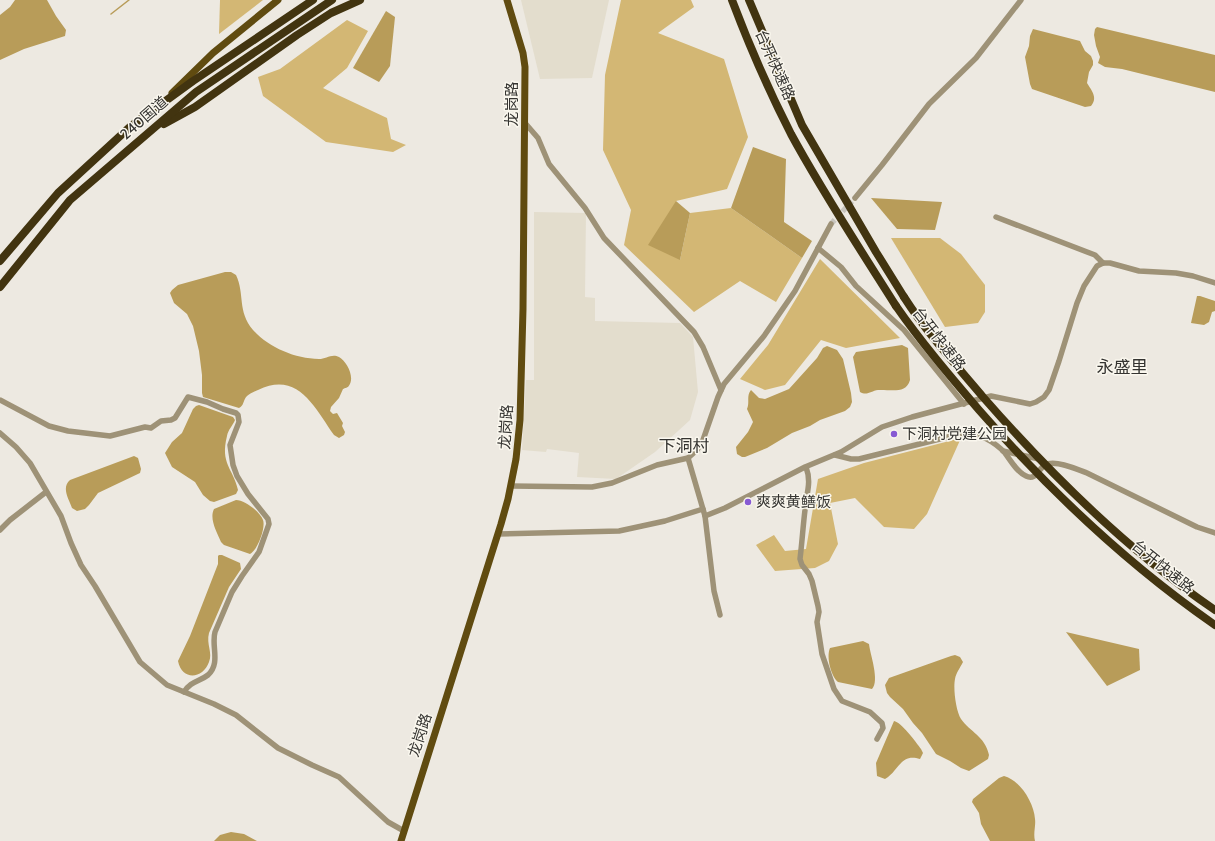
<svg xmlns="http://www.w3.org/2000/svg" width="1215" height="841" font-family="Cabin,'Noto Sans SC',sans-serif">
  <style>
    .built { fill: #e3ddcd }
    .forest { fill: #d3b774 }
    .water { fill: #b89c59 }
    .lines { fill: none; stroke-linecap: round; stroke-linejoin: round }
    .stream { stroke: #b89c59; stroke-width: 1.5 }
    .minor-tunnel { stroke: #c8c5be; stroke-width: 5.5; stroke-dasharray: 5.5 3; stroke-linecap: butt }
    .minor { stroke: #9e9277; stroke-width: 5.5 }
    .major { stroke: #604b10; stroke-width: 7 }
    .highway { stroke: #423410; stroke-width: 8 }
    .highway-bridge { stroke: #423410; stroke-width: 8 }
    .poi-dot { fill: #875ad3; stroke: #faf7ee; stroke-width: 1.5 }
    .labels { text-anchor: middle; stroke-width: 3; stroke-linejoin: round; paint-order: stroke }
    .street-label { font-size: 15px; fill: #353431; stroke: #faf7ee }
    .poi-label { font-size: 15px; fill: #353431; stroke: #faf7ee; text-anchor: start }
    .quarter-label { font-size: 17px; fill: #353431; stroke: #faf7ee }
  </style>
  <rect width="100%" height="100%" fill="#ede9e1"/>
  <!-- built -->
  <g class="built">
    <polygon points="521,0 609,0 592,78 540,79"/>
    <polygon points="534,212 586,213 585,297 595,298 595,321 680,323 693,337 698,392 690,420 655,452 616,479 577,477 579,453 547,449 546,452 522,450 526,380 534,380"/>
  </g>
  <!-- forest -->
  <g class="forest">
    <polygon points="220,0 263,0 219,34"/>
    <polygon points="621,0 691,0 694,7 658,33 724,59 748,137 727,189 676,201 680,260 690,213 731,208 802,258 776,302 740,281 694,312 624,245 631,210 603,150 605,75"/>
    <polygon points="347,20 368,31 347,68 323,88 387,118 391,139 406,145 393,152 326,142 263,96 258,77 280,69"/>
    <polygon points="891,238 940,238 961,254 985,285 985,312 978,323 945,327"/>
    <polygon points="820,259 900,338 846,348 821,340 785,385 765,390 740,379 768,345"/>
    <polygon points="961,438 927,514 914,529 884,527 855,498 830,503 838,544 829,561 815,568 775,571 756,545 774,535 785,551 806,549 818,479 864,463"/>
  </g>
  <!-- water -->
  <g class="water">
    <polygon points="15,0 47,0 56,16 66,30 65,36 24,49 0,60 0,15 10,7"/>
    <polygon points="386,11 395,17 390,66 379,82 353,68"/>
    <polygon points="1097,27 1215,55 1215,92 1122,69 1105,67 1098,63 1100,57 1096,46 1094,35 1095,29"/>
    <path d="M 1033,29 L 1080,41 L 1085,51 L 1091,56 L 1093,61 L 1093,65 L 1089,72 L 1087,83 C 1092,91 1098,98 1091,106 L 1085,107 L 1032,89 L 1030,84 L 1025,57 L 1029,46 L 1030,36 Z"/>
    <polygon points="753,147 786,159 784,222 812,241 802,258 731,208"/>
    <polygon points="871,198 942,202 935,230 897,229"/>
    <polygon points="676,201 690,213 680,260 648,245"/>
    <path d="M 225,272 L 231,272 L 236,275 C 245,294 237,311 253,330 C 268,347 295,359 319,359 C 326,359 332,353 339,357 C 347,361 356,379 348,387 C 348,387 343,389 343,389 L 339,398 L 331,407 L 330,411 L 333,414 L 337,413 L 343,423 L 342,426 L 345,432 L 344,435 L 339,438 L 334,435 C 315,408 298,370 258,390 C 255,391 249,394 247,396 C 243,400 244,406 239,408 L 203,397 L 202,393 L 202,375 L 199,351 L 193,326 L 187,314 L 174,303 L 170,293 L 172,290 L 178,285 Z"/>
    <polygon points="1197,296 1200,296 1215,301 1215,311 1212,312 1209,322 1204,325 1191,323"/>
    <path d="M 902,345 L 908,348 L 910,380 C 906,395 889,389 878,390 C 871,391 867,396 860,392 L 853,357 L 856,352 Z"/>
    <path d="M 827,346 L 837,350 L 843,359 L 851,393 L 852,402 L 850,407 L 845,411 L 820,420 L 810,426 L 792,433 L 767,448 L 745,457 L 742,457 L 737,454 L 736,447 L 748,432 L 753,422 L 747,409 C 750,402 746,396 751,390 L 759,398 L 765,399 L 789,389 L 817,358 L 823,348 Z"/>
    <path d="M 199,405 L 233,417 L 235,420 C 233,425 228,430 227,436 C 220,464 233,468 238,490 L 236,494 L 214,502 L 210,501 L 203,495 L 195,482 L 172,467 L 165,453 L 172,442 L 182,433 L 193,409 L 196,406 Z"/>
    <path d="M 134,456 L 138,458 L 141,469 L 140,473 L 98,493 L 89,505 L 85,509 L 77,511 L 72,508 C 69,499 61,488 70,480 Z"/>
    <path d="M 236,500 C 245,500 260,512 263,520 C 266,528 257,551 250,554 L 224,545 L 221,542 C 217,532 209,519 214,509 Z"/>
    <path d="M 219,555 L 222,555 L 240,563 L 241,569 L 229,587 L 209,633 C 206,644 213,653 209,662 C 203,679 182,681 178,661 L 190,636 L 218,564 L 218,556 Z"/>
    <polygon points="1066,632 1139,649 1140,670 1107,686"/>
    <path d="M 863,641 L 869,644 C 870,654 880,681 872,689 L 838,682 C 831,676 826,657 830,648 Z"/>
    <path d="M 955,655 L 960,657 L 963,662 C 960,668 956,673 955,679 C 953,689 956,711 961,719 C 970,732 985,736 989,755 L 988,759 L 969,771 L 961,768 L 950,761 L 936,754 L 922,733 L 913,723 L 903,709 L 890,697 L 887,693 L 885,685 L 889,678 L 951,656 Z"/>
    <path d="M 894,721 C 901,722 916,742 921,749 L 923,753 L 920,759 C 900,753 899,771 885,779 L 877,776 L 876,763 Z"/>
    <path d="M 1004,776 C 1020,780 1034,803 1035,819 C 1036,826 1033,833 1035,841 L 990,841 L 981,824 L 979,813 L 972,802 L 973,799 L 999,778 Z"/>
    <polygon points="231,832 244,834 257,841 214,841 220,835"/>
  </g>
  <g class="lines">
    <!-- stream -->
    <polyline class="stream" points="111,14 129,0"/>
    <!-- minor-tunnel -->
    <polyline class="minor-tunnel" points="831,224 855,198"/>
    <!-- minor -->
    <g class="minor">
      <polyline points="525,123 538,138 549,164 585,208 604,238 694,332 703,347 721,390"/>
      <polyline points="855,198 882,165 929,104 976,58 1021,0"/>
      <polyline points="996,217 1095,255 1103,263"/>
      <polyline points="818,248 841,267 856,286 904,330 964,404"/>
      <path d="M 0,400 L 49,426 L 68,431 L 110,436 L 145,427 L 151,428 L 161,421 L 171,420 L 175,418 L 188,397 L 207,402 L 223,409 L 236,413 L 238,415 L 239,422 L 230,445 L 233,465 L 237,476 L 248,494 L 268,519 L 269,524 L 259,552 L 242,576 L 232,592 L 215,632 C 211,646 221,663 208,675 C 199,682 191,681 184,692"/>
      <polyline points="0,433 16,447 30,463 61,516 71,543 81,565 95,586 140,662 167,685 214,704 236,715 278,748 312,765 339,777 388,822 404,831"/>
      <polyline points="1003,451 1039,459"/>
      <path d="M 835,455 L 851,459 L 859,459 L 964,433 C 979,433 995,442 1005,453 C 1011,461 1017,472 1026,476 C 1036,481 1038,469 1045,465 C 1054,459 1077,469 1087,473 L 1197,527 L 1215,533"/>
      <polyline points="688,458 705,516 714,591 720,615"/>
      <path d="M 806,467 C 812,483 806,494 805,510 C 803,526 802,543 800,559 L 802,565 L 809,574 L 812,581 L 818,606 L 819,612 L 817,622 L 822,654 L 834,689 L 842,701 L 870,712 L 882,723 L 883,728 L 877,739"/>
      <polyline points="511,486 592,487 612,483 657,465 688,458 697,450 703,440 718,397 724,384 764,336 795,291 831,224"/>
      <polyline points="705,516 725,508 805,467 841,452 882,427 912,417 991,396 1030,404 1036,402 1044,397 1049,390 1059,361 1077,303 1084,286 1097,266 1103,263 1110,263 1139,271 1176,273 1193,276 1215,283"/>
      <polyline points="0,530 10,520 46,492"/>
      <polyline points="498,534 619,531 665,521 703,509"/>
    </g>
    <!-- major -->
    <g class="major">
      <polyline points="172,93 213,53 278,0"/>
      <polyline points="401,841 501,524 508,499 516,459 520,420 523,309 525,67 523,53 507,0"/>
    </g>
    <!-- highway -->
    <g class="highway">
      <path d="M 732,0 C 749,45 769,91 791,134 C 823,193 860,249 896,306"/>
      <polyline points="749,0 802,125 876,252 904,297"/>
      <polyline points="164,124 195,107 297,35 331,13 360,0"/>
      <polyline points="0,261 58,193 131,126 193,81 313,0"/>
      <polyline points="0,287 70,200 196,92 332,0"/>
    </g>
    <!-- highway-bridge -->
    <g class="highway-bridge">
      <path d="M 904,297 C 927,333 956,365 983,397 C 1052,476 1128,551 1215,610"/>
      <path d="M 896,306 C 921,342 950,376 979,410 C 1049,490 1127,564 1215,625"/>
    </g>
  </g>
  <!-- markers -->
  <g class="poi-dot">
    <circle cx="894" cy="434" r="4"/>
    <circle cx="748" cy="502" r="4"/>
  </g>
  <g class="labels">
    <!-- street labels -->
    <g class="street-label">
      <text transform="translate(775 65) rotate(66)" y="5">台开快速路</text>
      <text transform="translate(512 104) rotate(-90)" y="5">龙岗路</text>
      <text transform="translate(144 118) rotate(-41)" y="5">240国道</text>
      <text transform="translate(939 339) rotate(52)" y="5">台开快速路</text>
      <text transform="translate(506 427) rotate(-86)" y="5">龙岗路</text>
      <text transform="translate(1163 567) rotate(39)" y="5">台开快速路</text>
      <text transform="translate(420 735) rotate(-72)" y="5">龙岗路</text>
    </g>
    <!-- poi labels -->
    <g class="poi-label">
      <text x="902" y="439">下洞村党建公园</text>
      <text x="756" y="507">爽爽黄鳝饭</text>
    </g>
    <!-- quarter labels -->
    <g class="quarter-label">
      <text x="1122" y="373">永盛里</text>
      <text x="684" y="452">下洞村</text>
    </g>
  </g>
</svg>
